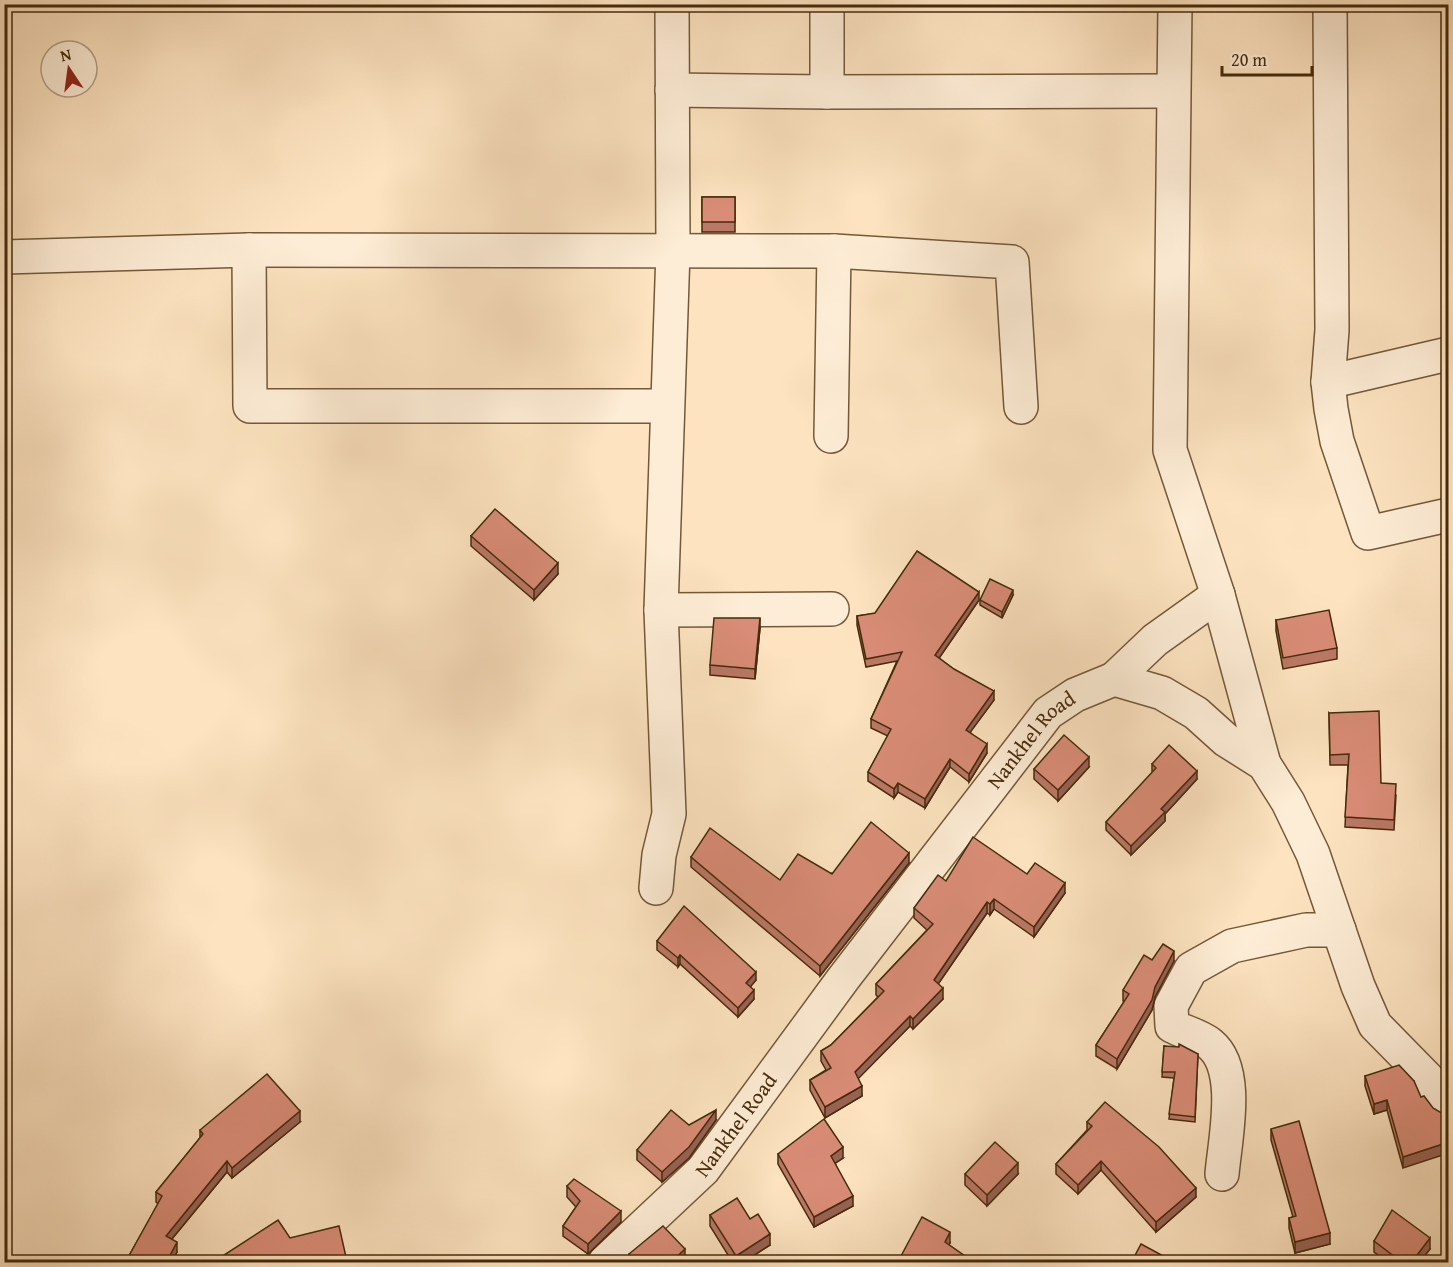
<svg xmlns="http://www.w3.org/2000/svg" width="1453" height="1267" font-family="'Gentium Book Plus',serif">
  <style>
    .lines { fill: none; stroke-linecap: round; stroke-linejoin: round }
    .minor-casing { stroke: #735938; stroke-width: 36 }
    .minor { stroke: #feedd6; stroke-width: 33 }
    .wall { fill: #bb7866; stroke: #452b0b; stroke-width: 1.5 }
    .shaded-wall { fill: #986253; stroke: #452b0b; stroke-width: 1.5 }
    .building { fill: #d98c77; stroke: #452b0b; stroke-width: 1.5 }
    .labels { text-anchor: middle; stroke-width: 4.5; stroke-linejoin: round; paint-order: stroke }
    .street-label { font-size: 21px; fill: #452b0b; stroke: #feedd6 }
  </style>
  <rect width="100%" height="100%" fill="#fde3c0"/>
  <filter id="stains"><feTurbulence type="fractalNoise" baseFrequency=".00333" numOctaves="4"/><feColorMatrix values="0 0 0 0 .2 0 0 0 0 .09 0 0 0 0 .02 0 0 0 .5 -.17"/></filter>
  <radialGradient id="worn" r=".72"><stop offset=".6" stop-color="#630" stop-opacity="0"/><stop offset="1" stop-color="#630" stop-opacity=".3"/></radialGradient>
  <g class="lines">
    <defs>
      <g id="minor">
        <polyline points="1175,4 1170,450 1218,595 1264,764"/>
        <polyline points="1330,4 1332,330 1328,382 1331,409 1337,441 1368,533 1448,515"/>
        <polyline points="672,90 827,92 1172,91"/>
        <polyline points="827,92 827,4"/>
        <polyline points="249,250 250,406 666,406"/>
        <polyline points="4,257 249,250 834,251 1012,262 1021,407"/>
        <polyline points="1328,382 1448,354"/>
        <polyline points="831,436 834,251"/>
        <polyline points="661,610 832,609"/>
        <polyline points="1114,679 1155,640 1218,595"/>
        <polyline points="656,888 659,855 669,814 661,610 673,251 672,4"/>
        <path d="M 1222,1174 C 1225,1139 1241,1069 1210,1044 C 1200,1036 1184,1032 1172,1026 L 1171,1006 L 1191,969 L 1232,946 L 1306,930 L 1339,930"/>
        <path id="s1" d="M 605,1262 L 703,1170 L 843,979 L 1048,713 L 1075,695 L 1114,679 L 1162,693 L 1196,713 L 1226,740 L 1264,764 L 1288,802 L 1313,854 L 1358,986 L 1375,1025 L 1429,1080 L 1448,1108"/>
      </g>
    </defs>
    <!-- minor casing -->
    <use href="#minor" class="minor-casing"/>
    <!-- minor -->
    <use href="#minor" class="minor"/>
  </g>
  <!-- wall -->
  <g class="wall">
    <rect x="702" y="197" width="33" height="35"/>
    <polygon points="471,536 558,574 534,600 471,546"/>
    <polygon points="1013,595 1002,618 980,605 980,600"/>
    <polygon points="979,600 939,658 994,700 970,732 987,753 969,782 950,767 925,808 898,792 894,798 868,781 868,772 888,736 871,728 871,719 897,661 866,667 857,625 857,616"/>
    <polygon points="1276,620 1337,648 1337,659 1283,669 1276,631"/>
    <polygon points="760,628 755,679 710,675 710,665"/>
    <polygon points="1329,713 1381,783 1396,795 1394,830 1345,827 1348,765 1330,765"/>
    <polygon points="1152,764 1197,779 1165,814 1165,821 1131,855 1106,830 1106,822 1152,773"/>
    <polygon points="1089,767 1058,801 1034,779 1034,769"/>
    <polygon points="691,857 780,880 909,863 820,976 691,867"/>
    <polygon points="1027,874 1065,893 1034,937 994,909 990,915 987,913 938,984 943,999 913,1029 910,1026 858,1078 862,1096 825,1118 810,1090 810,1080 826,1070 821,1061 821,1051 831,1045 878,997 876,995 876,984 927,930 914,918 914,908 946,881"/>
    <polygon points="657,941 756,980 750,987 754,999 738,1017 680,964 678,967 657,950"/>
    <polygon points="1152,960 1174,961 1155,997 1152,1010 1117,1069 1096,1056 1096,1045 1124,1002 1123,1001 1123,990"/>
    <polygon points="1164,1046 1198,1054 1195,1122 1169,1119 1174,1078 1162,1077"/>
    <polygon points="1365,1076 1414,1081 1403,1168 1387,1110 1374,1114 1365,1086"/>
    <polygon points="716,1120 689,1158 662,1182 637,1160 637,1150 689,1125"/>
    <polygon points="300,1122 232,1178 227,1172 172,1239 177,1252 171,1263 125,1263 158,1204 156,1202 156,1192 200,1138 200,1130"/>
    <polygon points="1087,1122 1196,1197 1156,1232 1101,1170 1078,1194 1056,1174 1056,1164 1087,1130"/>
    <polygon points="1271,1129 1330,1244 1295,1253 1289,1228 1289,1218 1293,1217 1271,1140"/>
    <polygon points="778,1154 843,1158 835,1163 853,1206 814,1227 778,1164"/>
    <polygon points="965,1174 1018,1174 987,1206 965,1185"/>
    <polygon points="567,1186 621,1222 588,1254 563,1236 563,1226 576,1207 567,1197"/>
    <polygon points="710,1215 750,1219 770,1245 742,1263 733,1263 710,1226"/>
    <polygon points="1374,1241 1430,1249 1419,1263 1389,1263 1374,1252"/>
    <polygon points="950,1243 949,1245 975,1263 901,1263 901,1256"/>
    <polygon points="629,1254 685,1260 682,1263 629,1263"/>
  </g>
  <!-- shaded-wall -->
  <g class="shaded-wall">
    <polygon points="558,563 558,574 534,600 534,590"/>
    <polygon points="1013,590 1013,595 1002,618 1002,612"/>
    <polygon points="979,592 979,600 935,664 935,655"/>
    <polygon points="760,618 760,628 755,679 755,669"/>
    <polygon points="994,691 994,700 966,738 966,730"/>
    <polygon points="987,744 987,753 969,782 969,774"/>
    <polygon points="1089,757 1089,767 1058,801 1058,790"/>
    <polygon points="950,759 950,767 925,808 925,799"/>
    <polygon points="1197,771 1197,779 1165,814 1165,821 1131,855 1131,846 1161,809"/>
    <polygon points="898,783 898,792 894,798 894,789"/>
    <polygon points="909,853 909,863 820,976 820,966"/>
    <polygon points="1065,883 1065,893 1034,937 1034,927"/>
    <polygon points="994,899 994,909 990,915 990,904"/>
    <polygon points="987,902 987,913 934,990 934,980"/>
    <polygon points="1174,951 1174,961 1155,997 1152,1010 1117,1069 1117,1059"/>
    <polygon points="680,955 680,964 678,967 678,958"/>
    <polygon points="756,972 756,980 746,992 746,983"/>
    <polygon points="943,988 943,999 913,1029 913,1019"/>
    <polygon points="754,990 754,999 738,1017 738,1008"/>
    <polygon points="910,1016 910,1026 855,1082 855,1072"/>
    <polygon points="862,1086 862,1096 825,1118 825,1107"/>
    <polygon points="1387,1100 1387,1110 1374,1114 1374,1104"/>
    <polygon points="716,1110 716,1120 689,1158 662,1182 662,1172"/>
    <polygon points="300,1111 300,1122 232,1178 232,1168"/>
    <polygon points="1449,1142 1449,1153 1403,1168 1403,1157"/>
    <polygon points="843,1147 843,1158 831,1166 831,1156"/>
    <polygon points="227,1161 227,1172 166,1246 166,1236"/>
    <polygon points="1101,1161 1101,1170 1078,1194 1078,1185"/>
    <polygon points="1018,1163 1018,1174 987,1206 987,1195"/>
    <polygon points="1196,1188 1196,1197 1156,1232 1156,1222"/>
    <polygon points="853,1196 853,1206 814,1227 814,1217"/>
    <polygon points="621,1211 621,1222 588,1254 588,1244"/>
    <polygon points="950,1232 950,1243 945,1253 945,1242"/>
    <polygon points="1330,1233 1330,1244 1295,1253 1295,1242"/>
    <polygon points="770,1234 770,1245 742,1263 736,1263 736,1256"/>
    <polygon points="1430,1238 1430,1249 1419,1263 1411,1263"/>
    <polygon points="177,1242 177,1252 171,1263 166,1263"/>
    <polygon points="685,1249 685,1260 682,1263 670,1263"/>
    <polygon points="346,1257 346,1263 322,1263"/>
  </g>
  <!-- building -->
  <g class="building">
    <rect x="702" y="197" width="33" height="25"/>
    <polygon points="495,509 558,563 534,590 471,536"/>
    <polygon points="917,551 979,592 935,655 954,669 994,691 966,730 987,744 969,774 950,759 925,799 898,783 894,789 868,772 891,729 871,719 902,652 866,659 857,616 875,613"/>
    <polygon points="990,579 1013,590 1002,612 980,600"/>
    <polygon points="1329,610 1337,648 1283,658 1276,620"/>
    <polygon points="714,618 760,618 755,669 710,665"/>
    <polygon points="1379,711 1381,783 1396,784 1394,820 1345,817 1349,754 1330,755 1329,713"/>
    <polygon points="1064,735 1089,757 1058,790 1034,769"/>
    <polygon points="1169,745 1197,771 1161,809 1165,812 1131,846 1106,822 1156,768 1152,764"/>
    <polygon points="871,822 909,853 820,966 691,857 710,828 780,880 798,854 832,874"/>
    <polygon points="973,837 1027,874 1035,863 1065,883 1034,927 994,899 990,904 987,902 934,980 943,988 913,1019 910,1016 855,1072 862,1086 825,1107 810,1080 831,1068 821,1051 831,1045 884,991 876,984 933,924 914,908 938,875 946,881"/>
    <polygon points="684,906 756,972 746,983 754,990 738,1008 680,955 678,958 657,941"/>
    <polygon points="1163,944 1174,951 1155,987 1152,1000 1117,1059 1096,1045 1129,994 1123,990 1144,955 1152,960"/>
    <polygon points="1179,1044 1198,1054 1195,1117 1169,1114 1175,1072 1162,1072 1164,1046 1179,1047"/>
    <polygon points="1399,1065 1414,1081 1421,1097 1424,1096 1433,1108 1445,1115 1447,1119 1449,1118 1449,1142 1403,1157 1387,1100 1374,1104 1365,1076"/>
    <polygon points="267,1074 300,1111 232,1168 227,1161 166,1236 177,1242 166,1263 125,1263 162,1196 156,1192 203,1134 200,1130"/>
    <polygon points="1105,1102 1159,1147 1196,1188 1156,1222 1101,1161 1078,1185 1056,1164 1092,1126 1087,1122"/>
    <polygon points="671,1110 689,1125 716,1110 689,1147 662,1172 637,1150"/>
    <polygon points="824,1119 843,1147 831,1156 853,1196 814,1217 778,1154"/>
    <polygon points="1299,1121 1330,1233 1295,1242 1289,1218 1296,1216 1271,1129"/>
    <polygon points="995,1142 1018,1163 987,1195 965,1174"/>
    <polygon points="574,1179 621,1211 588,1244 563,1226 580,1201 567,1186"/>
    <polygon points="737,1198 750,1219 758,1214 770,1234 736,1256 710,1215"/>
    <polygon points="1392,1210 1430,1238 1411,1263 1403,1263 1374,1241"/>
    <polygon points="922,1217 950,1232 945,1242 975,1263 913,1263 901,1256"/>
    <polygon points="278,1220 290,1238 339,1226 346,1257 322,1263 225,1263 221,1257"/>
    <polygon points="663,1226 685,1249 670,1263 637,1263 629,1254"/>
    <polygon points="1141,1244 1169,1259 1167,1263 1131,1263"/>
  </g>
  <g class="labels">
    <!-- street labels -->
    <g class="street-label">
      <text dy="7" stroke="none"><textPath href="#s1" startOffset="676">Nankhel Road</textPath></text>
      <text dy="7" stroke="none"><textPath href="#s1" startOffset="190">Nankhel Road</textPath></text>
    </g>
  </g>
  <!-- margin -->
  <rect width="1453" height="1267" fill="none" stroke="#fde3c0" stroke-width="24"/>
  <rect x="6" y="6" width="1441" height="1255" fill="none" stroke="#452b0b" stroke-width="3"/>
  <rect x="12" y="12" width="1429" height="1243" fill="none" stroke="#452b0b" stroke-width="1.5"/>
  <!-- north arrow -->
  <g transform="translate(69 69) rotate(347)"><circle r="28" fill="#feedd6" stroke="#b49f85" stroke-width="1.5"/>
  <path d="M0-4.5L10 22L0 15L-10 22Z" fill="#8f2418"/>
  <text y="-9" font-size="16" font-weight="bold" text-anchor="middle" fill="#452b0b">N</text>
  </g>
  <!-- scale -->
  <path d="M1222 66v9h90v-9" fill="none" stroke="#452b0b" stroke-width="3"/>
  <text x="1231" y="66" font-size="18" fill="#452b0b" stroke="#feedd6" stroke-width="4.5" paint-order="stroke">20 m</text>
  <rect width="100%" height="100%" filter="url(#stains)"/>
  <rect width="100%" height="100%" fill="url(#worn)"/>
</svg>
